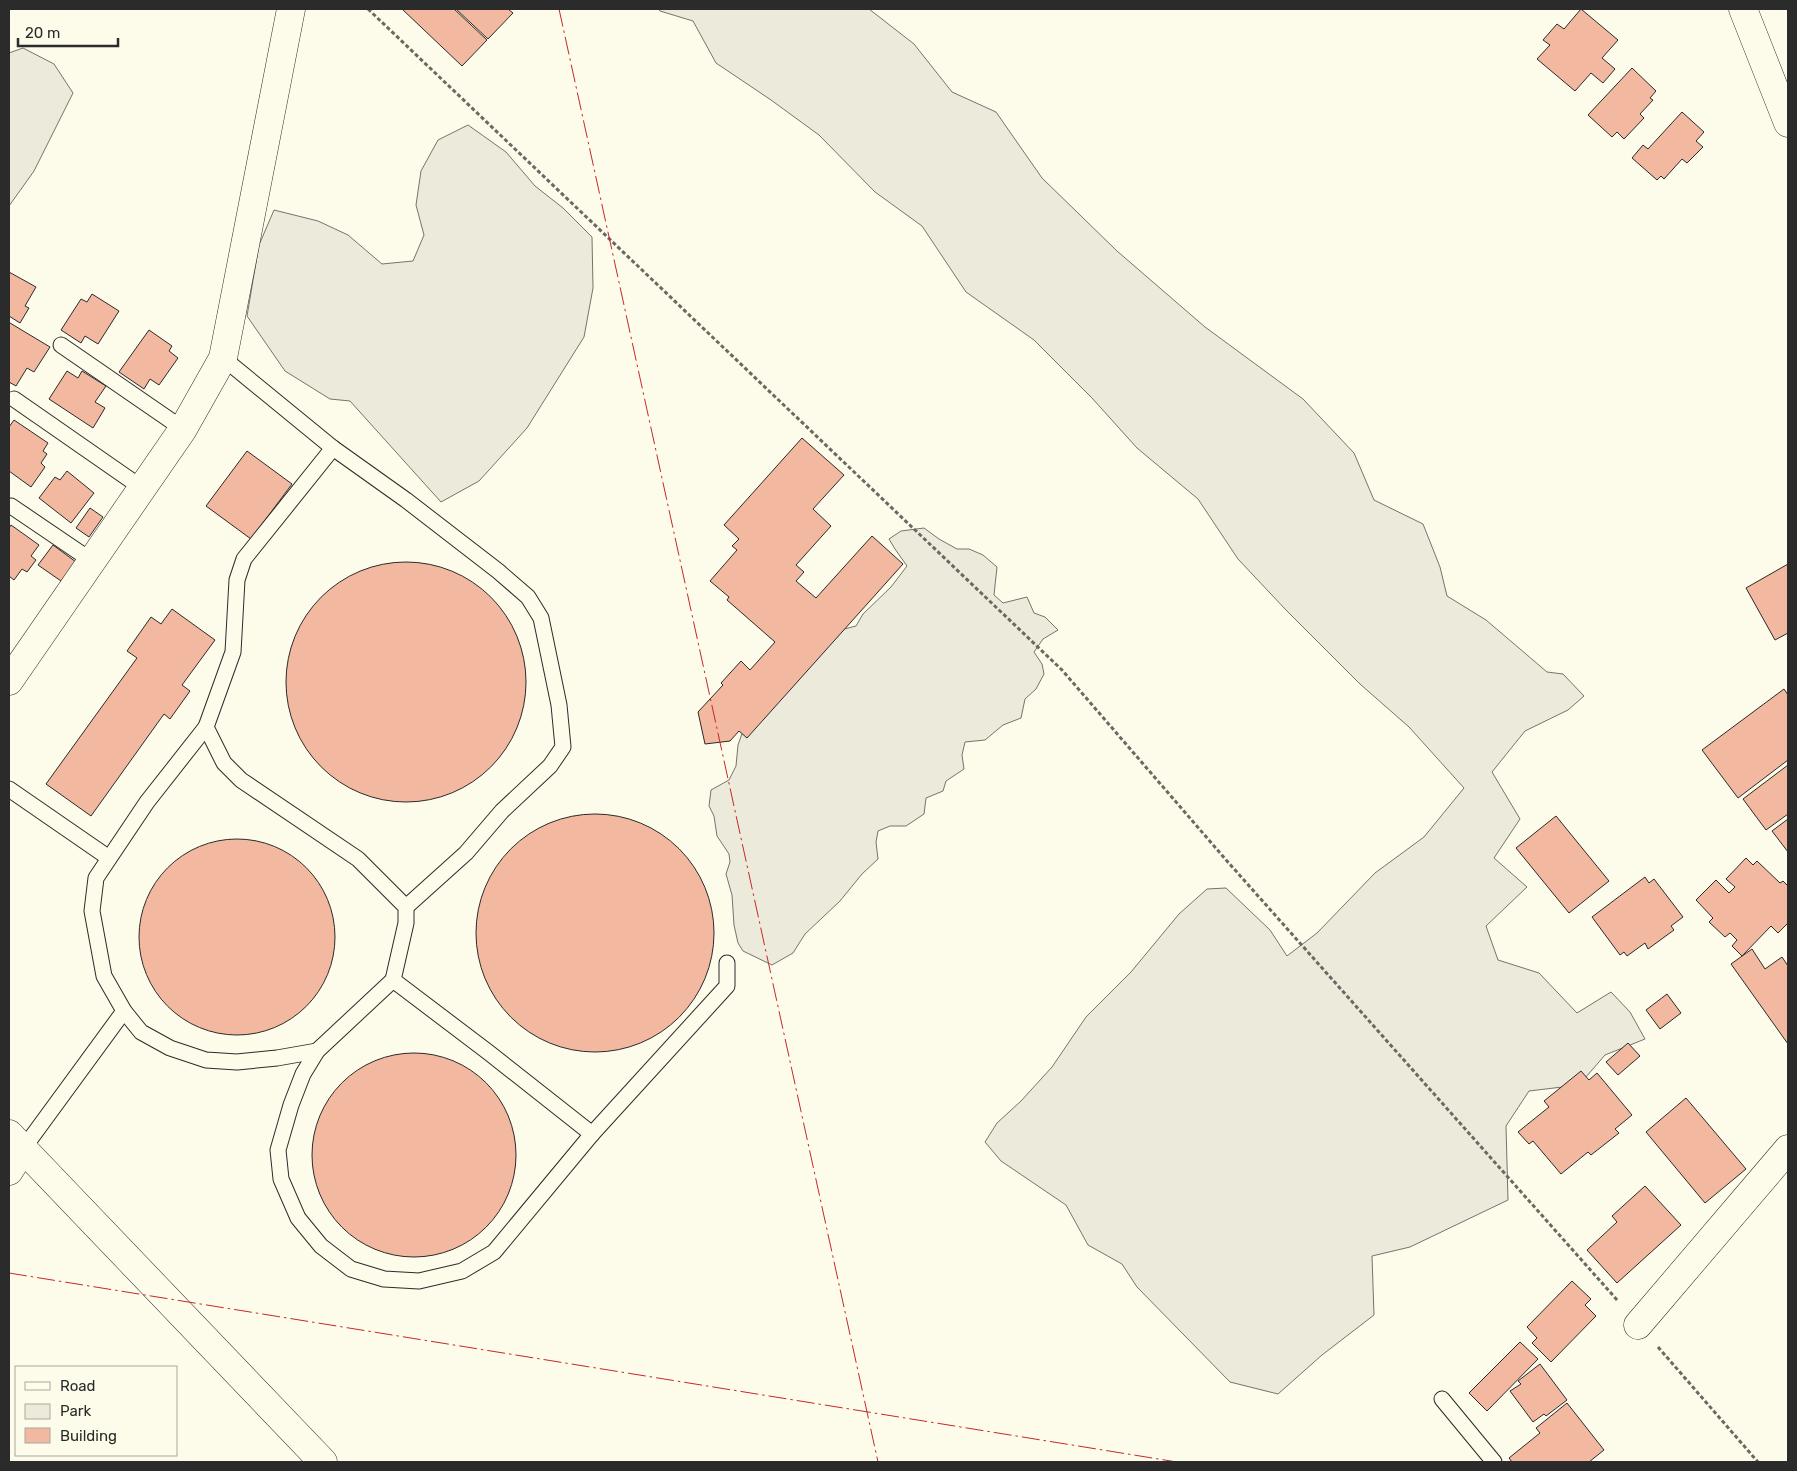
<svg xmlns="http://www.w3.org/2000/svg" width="1797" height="1471" font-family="Rubik,sans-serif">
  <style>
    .green { fill: #ecebdb; stroke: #74746e }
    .building { fill: #f2b8a0; stroke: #2b2b2b }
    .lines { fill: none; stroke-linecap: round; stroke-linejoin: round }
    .lane-casing { stroke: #2b2b2b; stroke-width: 17 }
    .street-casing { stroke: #2b2b2b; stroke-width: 29 }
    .primary-casing { stroke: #2b2b2b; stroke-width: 29 }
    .path { stroke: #6a6964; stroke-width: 3; stroke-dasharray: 4 2.5; stroke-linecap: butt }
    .lane { stroke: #fdfbea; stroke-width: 15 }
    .street { stroke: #fdfbea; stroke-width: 28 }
    .primary { stroke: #fdfbea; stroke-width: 28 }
    .power { stroke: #c62828; stroke-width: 1; stroke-dasharray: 18 4 2.5 4; stroke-linecap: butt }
  </style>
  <rect width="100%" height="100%" fill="#fdfbea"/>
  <!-- green -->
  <g class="green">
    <polygon points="658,9 869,9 914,44 952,92 996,112 1042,178 1117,251 1205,327 1303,399 1354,453 1374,500 1423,524 1440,567 1447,596 1486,620 1547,672 1563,674 1584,696 1568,710 1525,731 1492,772 1520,819 1494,858 1527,887 1486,926 1498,960 1539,973 1577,1013 1611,992 1630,1012 1645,1039 1605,1055 1579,1085 1529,1091 1506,1126 1508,1200 1410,1247 1372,1256 1374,1315 1322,1355 1278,1394 1230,1382 1137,1287 1122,1264 1088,1245 1066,1205 1001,1161 985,1142 997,1123 1021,1101 1052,1067 1086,1017 1131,972 1179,914 1207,889 1226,888 1270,930 1287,956 1317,933 1375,873 1424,837 1464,788 1409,727 1360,684 1286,610 1238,559 1198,499 1137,448 1092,398 1034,340 966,292 922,226 875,192 819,135 771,100 716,63 693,21 660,11"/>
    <polygon points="23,48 54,64 73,93 34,171 9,206 9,53"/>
    <polygon points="468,125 506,152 535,186 563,208 592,237 593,288 584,337 527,428 479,481 441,502 350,401 330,399 285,371 247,316 259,245 274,210 318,221 348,235 382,264 413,261 424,235 416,205 421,171 438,140"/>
    <polygon points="924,528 939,539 957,549 969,549 983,555 997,567 994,595 1003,603 1027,597 1034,613 1045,617 1058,630 1043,639 1034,652 1042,664 1044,674 1036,689 1025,699 1021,718 1003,725 985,740 965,742 962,755 964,769 946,781 943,791 926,798 924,814 906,826 890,826 878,831 876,842 878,859 862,874 840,901 805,934 793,953 772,965 743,951 738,943 734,925 732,895 726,874 730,862 729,854 717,836 714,816 709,806 711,790 729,780 736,766 738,745 745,725 821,635 856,626 863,614 891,587 907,566 895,549 889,539 901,531"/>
  </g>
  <!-- building -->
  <g class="building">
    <polygon points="402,9 454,9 487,40 462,66"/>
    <polygon points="456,9 508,9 513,13 488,39"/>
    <polygon points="1581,9 1618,40 1602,58 1615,69 1603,83 1591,73 1575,91 1537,59 1550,45 1543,40 1557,24 1564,29"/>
    <polygon points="1632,68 1656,91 1650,98 1653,100 1640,114 1644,118 1624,139 1617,132 1612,137 1588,115"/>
    <polygon points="1682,112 1704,132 1696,141 1703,147 1687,163 1682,159 1664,179 1661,176 1657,180 1632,158 1643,145 1648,149"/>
    <polygon points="9,272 36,287 25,306 29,308 20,323 9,316"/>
    <polygon points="92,294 119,311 98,344 85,336 81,343 61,330 81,299 87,302"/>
    <polygon points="10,323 50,347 34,372 27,368 16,386 9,382 9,325"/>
    <polygon points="149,330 172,346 169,351 178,358 159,385 150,379 144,389 119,372"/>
    <polygon points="67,371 78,378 82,371 106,386 95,402 105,408 93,428 49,399"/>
    <polygon points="14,420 48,443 43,451 47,454 41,463 45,467 31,487 9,471 9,427"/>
    <polygon points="802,438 844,475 813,509 831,526 796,565 804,572 796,581 816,598 872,536 903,564 747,738 739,731 730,741 705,744 698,712 723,685 721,683 741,661 750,670 775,642 727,600 729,597 710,581 737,550 732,546 739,539 724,525"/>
    <polygon points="247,451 292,484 251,539 206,506"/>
    <polygon points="67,471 94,493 71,523 39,498 55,477 60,480"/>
    <polygon points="90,508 103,517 89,537 76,528"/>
    <polygon points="11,525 39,545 31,556 36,560 27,572 22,569 14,580 9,576 9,528"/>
    <polygon points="53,545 76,562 61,581 38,565"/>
    <circle cx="406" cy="682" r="120"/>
    <polygon points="1788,564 1788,633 1775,640 1746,588"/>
    <polygon points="172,609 215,640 182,685 190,691 170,719 164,714 91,816 46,784 137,658 127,651 151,617 161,624"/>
    <polygon points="1784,689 1788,695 1788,760 1738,798 1702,750"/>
    <polygon points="1788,765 1788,814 1766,830 1743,799"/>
    <circle cx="595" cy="933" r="119"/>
    <polygon points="1556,816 1609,881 1569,913 1516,848"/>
    <polygon points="1788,819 1788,852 1772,831"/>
    <circle cx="237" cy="937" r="98"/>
    <polygon points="1746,858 1753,865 1757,861 1780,883 1783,881 1788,886 1788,923 1778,933 1771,926 1742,956 1732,946 1737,940 1730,933 1725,937 1709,922 1713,918 1696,900 1716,880 1729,893 1735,887 1726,879"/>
    <polygon points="1645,877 1649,883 1654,879 1683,917 1671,926 1674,930 1648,949 1645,943 1627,956 1624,952 1620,955 1592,917"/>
    <polygon points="1752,949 1765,969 1782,957 1788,966 1788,1044 1731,964"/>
    <polygon points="1667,994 1681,1013 1660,1029 1646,1010"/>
    <polygon points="1628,1043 1640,1056 1618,1075 1606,1062"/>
    <circle cx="414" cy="1155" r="102"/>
    <polygon points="1581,1071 1589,1080 1597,1073 1632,1115 1615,1129 1619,1133 1591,1155 1588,1152 1561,1174 1533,1141 1529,1144 1518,1132 1549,1107 1544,1101"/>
    <polygon points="1686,1098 1746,1169 1705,1203 1646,1132"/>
    <polygon points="1645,1186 1681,1225 1617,1283 1587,1250 1617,1222 1612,1216"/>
    <polygon points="1572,1281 1591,1299 1585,1305 1596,1316 1551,1362 1532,1343 1537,1338 1527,1327"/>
    <polygon points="1520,1342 1538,1359 1487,1411 1469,1393"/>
    <polygon points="1540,1364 1567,1400 1546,1416 1544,1414 1533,1422 1510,1391 1521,1384 1518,1381"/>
    <polygon points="1567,1403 1604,1450 1589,1462 1512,1462 1509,1458 1540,1433 1536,1428"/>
  </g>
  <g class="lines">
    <defs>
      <g id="lane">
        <polyline points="61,345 183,429"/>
        <polyline points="223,358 333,448 406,500 498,571 528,597 541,618 559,705 563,747 550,766 502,811 466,853 406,907"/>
        <polyline points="14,399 142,488"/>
        <polyline points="333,448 244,559 237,580 233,652 206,727 224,763 241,780 358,859 406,907 406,923 393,980 488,1052 592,1134"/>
        <polyline points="11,506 92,561"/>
        <polyline points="206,727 147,802 96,878 92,911 104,976 124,1011 141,1032 170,1048 206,1060 237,1062 277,1058 317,1051"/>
        <polyline points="9,789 109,858"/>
        <polyline points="393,980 317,1051 303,1074 291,1105 278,1150 281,1179 298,1218 321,1246 351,1269 384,1279 419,1281 462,1271 494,1252 592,1134 727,986 727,963"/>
        <polyline points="23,1149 124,1011"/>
        <polyline points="1442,1399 1494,1462"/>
      </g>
      <g id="street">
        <polyline points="9,681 183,429 223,358 291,9"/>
        <polyline points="9,1134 323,1462"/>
        <polyline points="9,1171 23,1149"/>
        <polyline points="1638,1325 1788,1149"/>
      </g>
      <polyline id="primary" points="1743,9 1788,123"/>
    </defs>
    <!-- lane casing -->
    <use href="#lane" class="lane-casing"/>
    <!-- street casing -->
    <use href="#street" class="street-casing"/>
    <!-- primary casing -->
    <use href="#primary" class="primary-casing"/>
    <!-- path -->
    <g class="path">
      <polyline points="368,9 1062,670 1227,861 1618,1301"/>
      <polyline points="1658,1347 1758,1462"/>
    </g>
    <!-- lane -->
    <use href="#lane" class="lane"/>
    <!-- street -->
    <use href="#street" class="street"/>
    <!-- primary -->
    <use href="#primary" class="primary"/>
    <!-- power -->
    <g class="power">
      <polyline points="559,9 878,1462"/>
      <polyline points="9,1273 1177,1462"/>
    </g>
  </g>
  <!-- border -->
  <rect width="1797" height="1471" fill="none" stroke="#2b2b2b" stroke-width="20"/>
  <!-- legend -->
  <rect x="15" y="1366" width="162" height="90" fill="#fdfbea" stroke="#a9a89e"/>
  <rect x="25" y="1382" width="25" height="8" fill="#fdfbea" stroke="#a9a89e"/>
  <text x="60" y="1391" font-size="15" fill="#2b2b2b">Road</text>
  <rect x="25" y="1404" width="25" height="15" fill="#ecebdb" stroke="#a9a89e"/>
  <text x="60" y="1416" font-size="15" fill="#2b2b2b">Park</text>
  <rect x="25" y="1428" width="25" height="15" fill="#f2b8a0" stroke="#a9a89e"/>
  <text x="60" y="1441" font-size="15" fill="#2b2b2b">Building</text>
  <!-- scale -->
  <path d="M18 38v8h100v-8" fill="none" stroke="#2b2b2b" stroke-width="2.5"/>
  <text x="25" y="38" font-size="15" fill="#2b2b2b" stroke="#fdfbea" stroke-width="4" paint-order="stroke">20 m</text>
</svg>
